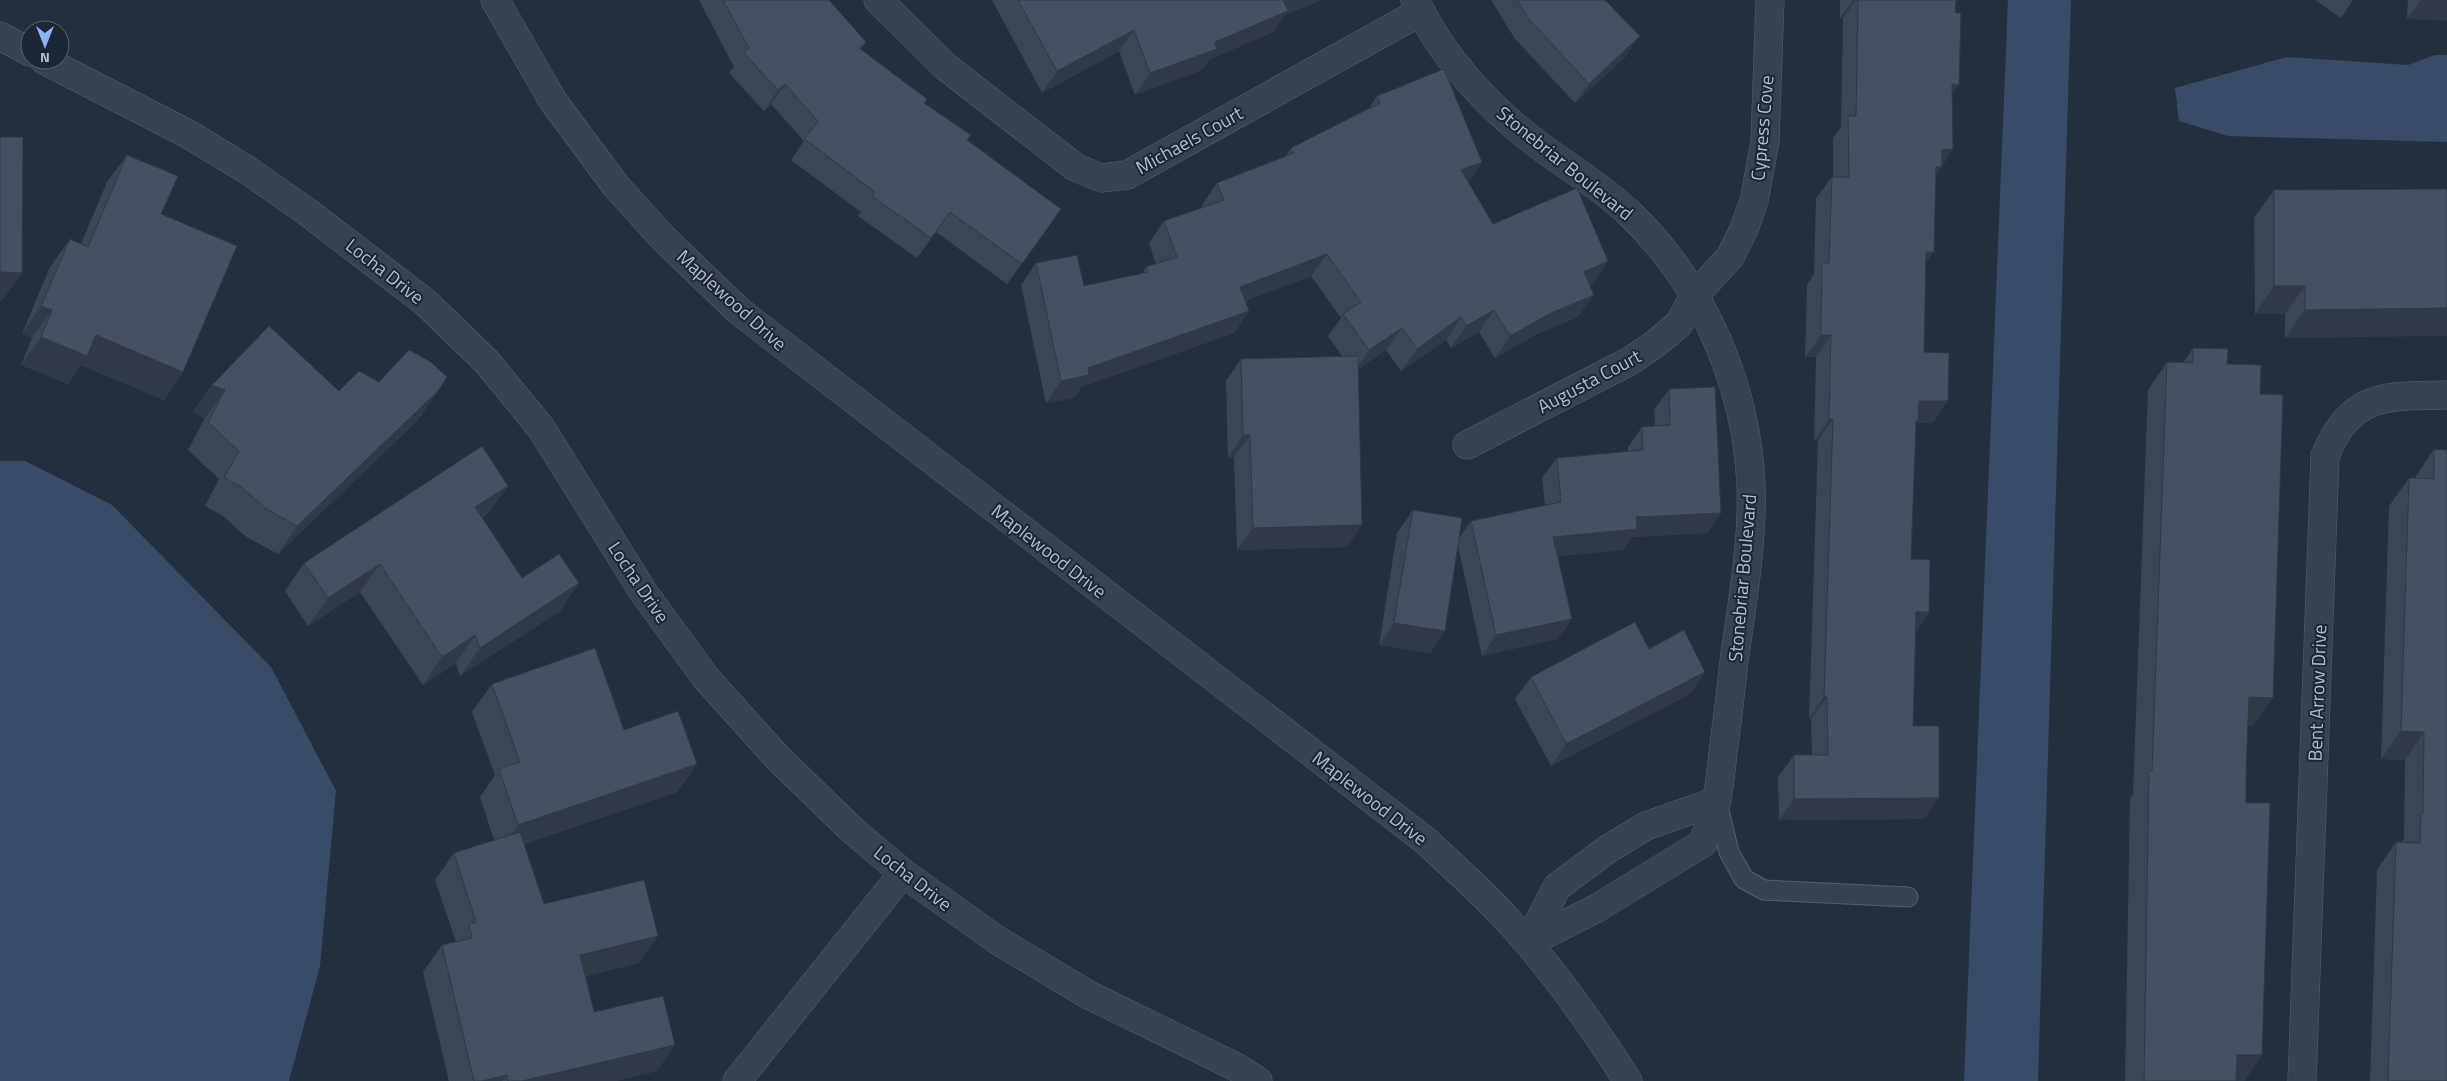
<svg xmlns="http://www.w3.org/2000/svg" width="2447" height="1081" font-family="'Titillium Web',sans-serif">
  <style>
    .water { fill: #394c67 }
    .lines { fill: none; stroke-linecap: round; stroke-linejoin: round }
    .service-casing { stroke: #565f6c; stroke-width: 21 }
    .minor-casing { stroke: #565f6c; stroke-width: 29 }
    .tertiary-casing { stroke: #565f6c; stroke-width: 29 }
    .service { stroke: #38414e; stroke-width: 19 }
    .minor { stroke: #38414e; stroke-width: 28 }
    .tertiary { stroke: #38414e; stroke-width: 28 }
    .wall { fill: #3b4654 }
    .shaded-wall { fill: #303945 }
    .building { fill: #455162; stroke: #303945 }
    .labels { text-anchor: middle; stroke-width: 4; stroke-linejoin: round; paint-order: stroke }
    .street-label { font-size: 19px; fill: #b4bcc9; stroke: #1d2633 }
  </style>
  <rect width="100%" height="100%" fill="#242f3e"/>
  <!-- water -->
  <g class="water">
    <polygon points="2008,0 2071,0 2038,1081 1964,1081"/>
    <polygon points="2435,55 2447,55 2447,142 2228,136 2179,121 2175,88 2287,57 2408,65"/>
    <polygon points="0,461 25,461 112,505 271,667 336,791 320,966 289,1081 0,1081"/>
  </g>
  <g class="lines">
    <defs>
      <polyline id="service" points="1717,802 1729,852 1744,879 1764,890 1908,897"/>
      <g id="minor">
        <polyline points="878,0 946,67 1075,167 1101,178 1127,175 1420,12"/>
        <path d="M 1415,0 C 1441,56 1488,107 1537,144 C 1569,168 1602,187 1631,215 C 1703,284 1747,386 1751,486 C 1753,544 1742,603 1734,661 C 1731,691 1727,722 1723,753 C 1721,769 1720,786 1716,801 C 1713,815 1708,829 1703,843 L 1597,908 L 1528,943"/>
        <polyline points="0,36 30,52"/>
        <polyline points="44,60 190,135 249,171 306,211 425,302 487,362 541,428 644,593 706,678 776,756 851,829 903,873 997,940 1087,994 1236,1067 1258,1081"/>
        <polyline points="1467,445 1630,361 1655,344 1679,324 1694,296 1730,257 1744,229 1754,201 1765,141 1770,0"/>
        <polyline points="1528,943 1557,887 1608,849 1646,826 1717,801"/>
        <polyline points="737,1081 903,873"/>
        <path d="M 2302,1081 L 2325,456 C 2351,392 2387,396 2447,395"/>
      </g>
      <path id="tertiary" d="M 495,0 L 553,101 L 616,186 L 663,238 L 739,311 L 1426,841 C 1452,866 1479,889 1503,915 C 1551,966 1591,1023 1628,1081"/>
    </defs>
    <!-- service casing -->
    <use href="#service" class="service-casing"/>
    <!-- minor casing -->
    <use href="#minor" class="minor-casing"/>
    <!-- tertiary casing -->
    <use href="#tertiary" class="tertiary-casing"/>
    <!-- service -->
    <use href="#service" class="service"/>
    <!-- minor -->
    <use href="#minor" class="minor"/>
    <!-- tertiary -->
    <use href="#tertiary" class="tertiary"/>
  </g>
  <!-- wall -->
  <g class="wall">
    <polygon points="699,0 829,0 866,42 861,49 924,103 967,140 1047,229 1007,284 936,232 917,258 858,216 861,212 791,160 804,141 771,104 764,111 729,73 734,67"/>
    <polygon points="992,0 1322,0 1285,15 1273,32 1210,59 1202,70 1135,95 1119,51 1042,93"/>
    <polygon points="1491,0 1605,0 1626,56 1575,103 1515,39"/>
    <polygon points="1840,0 1956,0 1952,94 1953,149 1936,175 1925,264 1924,352 1933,423 1917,423 1916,425 1911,559 1929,612 1916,632 1913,726 1924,819 1779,820 1778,777 1794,755 1812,755 1811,719 1809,719 1818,441 1814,441 1816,357 1805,357 1807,285 1814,274 1816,198 1832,177 1833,177 1833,138 1841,127 1843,18 1840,18"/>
    <polygon points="2315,0 2353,0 2341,18"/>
    <polygon points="2408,0 2447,0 2407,19"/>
    <polygon points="1377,96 1482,162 1468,182 1493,224 1608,261 1593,283 1589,285 1578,317 1535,335 1495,358 1479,332 1451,348 1446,340 1401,371 1386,350 1359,369 1347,547 1237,550 1234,457 1228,458 1226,381 1241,359 1342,356 1328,336 1341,318 1311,276 1245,301 1249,311 1234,333 1081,387 1074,398 1046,403 1021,285 1036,263 1084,286 1142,274 1146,267 1156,264 1149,243 1164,221 1202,208 1202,205 1217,183 1285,157 1291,148 1369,108"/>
    <polygon points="127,155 161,214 183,372 164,400 81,365 68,384 21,365 32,338 22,334 50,267 70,239 81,244 107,182"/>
    <polygon points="2447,189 2285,338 2285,314 2255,314 2254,218 2274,190"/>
    <polygon points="2193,348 2227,364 2260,394 2253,726 2247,726 2246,773 2246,803 2262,1055 2244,1081 2125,1081 2130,799 2133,794 2148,390 2167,362 2183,363"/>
    <polygon points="212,385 339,391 419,419 278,554 245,536 223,516 205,506 219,479 188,450 205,418 192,412"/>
    <polygon points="1669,389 1721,513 1707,533 1632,537 1623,550 1558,556 1572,619 1557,639 1482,656 1458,546 1445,631 1430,653 1379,645 1397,533 1413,510 1459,538 1471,521 1545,505 1542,478 1557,458 1628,451 1628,447 1642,427 1655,426 1654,410"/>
    <polygon points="2434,449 2447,1081 2370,1081 2377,870 2396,842 2401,843 2404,838 2405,760 2381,759 2389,506 2409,478 2415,478"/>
    <polygon points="508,486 488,513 482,518 522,578 579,583 560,611 460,676 456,663 423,685 360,592 308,626 285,591 304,563"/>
    <polygon points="1649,649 1705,672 1690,694 1551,766 1515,699 1531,677"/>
    <polygon points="492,684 624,730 697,764 677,792 524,844 544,904 639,963 586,976 594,1012 657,1071 616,1081 449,1081 423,972 442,945 456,942 435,880 454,853 494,840 480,797 495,775 472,712"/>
  </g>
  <!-- shaded-wall -->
  <g class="shaded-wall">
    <polygon points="1283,0 1322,0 1285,15 1273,32 1210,59 1202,70 1135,95 1150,73 1215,42"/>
    <polygon points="1853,0 1856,0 1843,18 1840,18"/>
    <polygon points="2421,0 2447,0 2447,21 2407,19"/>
    <polygon points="1134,30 1119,51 1042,93 1057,71"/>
    <polygon points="1640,36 1626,56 1575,103 1589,84"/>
    <polygon points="785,84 771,104 764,111 778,90"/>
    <polygon points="1952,84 1959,85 1944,106"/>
    <polygon points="1953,149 1941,167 1942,167 1927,189 1942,150"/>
    <polygon points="1482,162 1467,184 1461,170"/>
    <polygon points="1926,252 1934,252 1918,274"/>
    <polygon points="1327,254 1311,276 1225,309 1240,287"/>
    <polygon points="1608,261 1593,283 1568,294 1584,272"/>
    <polygon points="0,272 22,273 2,301 0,301"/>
    <polygon points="2274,286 2305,286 2285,314 2255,314"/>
    <polygon points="1594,295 1578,317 1535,335 1495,358 1510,336 1551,313"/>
    <polygon points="41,306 52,310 32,338 22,334"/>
    <polygon points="2447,308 2447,336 2285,338 2305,310"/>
    <polygon points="1494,310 1479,332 1451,348 1466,326"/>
    <polygon points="1249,311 1234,333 1081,387 1074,398 1046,403 1061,381 1088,368"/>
    <polygon points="1461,317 1446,340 1401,371 1417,349"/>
    <polygon points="1402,328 1386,350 1354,373 1369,350"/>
    <polygon points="96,335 183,372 164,400 81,365 68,384 21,365 41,337"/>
    <polygon points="1821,335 1831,335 1816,357 1805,357"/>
    <polygon points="212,385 225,390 205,418 192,412"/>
    <polygon points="438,391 419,419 278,554 297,526"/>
    <polygon points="1919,401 1948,401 1933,423 1917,423 1903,443"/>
    <polygon points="1829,419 1833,419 1818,441 1814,441"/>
    <polygon points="1243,435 1250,435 1234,457 1228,458"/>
    <polygon points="508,486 488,513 455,535 475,507"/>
    <polygon points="1721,513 1707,533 1632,537 1623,550 1539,558 1553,537 1636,517"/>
    <polygon points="1362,525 1347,547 1237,550 1253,528"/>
    <polygon points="380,564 360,592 308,626 328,598"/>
    <polygon points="579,583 560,611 460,676 480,648"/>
    <polygon points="1916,612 1929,612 1914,634"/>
    <polygon points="1572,619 1557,639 1482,656 1496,635"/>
    <polygon points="1394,623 1445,631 1430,653 1379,645"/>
    <polygon points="475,635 456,663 423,685 442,657"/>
    <polygon points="1705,672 1690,694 1551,766 1566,744"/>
    <polygon points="1824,697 1827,697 1811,719 1809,719"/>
    <polygon points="2249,697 2273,698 2253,726 2229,725"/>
    <polygon points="2401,731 2424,732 2405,760 2381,759"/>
    <polygon points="697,764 677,792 499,853 518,825"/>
    <polygon points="1939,798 1924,819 1779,820 1794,799"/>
    <polygon points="658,936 639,963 562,982 580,955"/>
    <polygon points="675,1045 657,1071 616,1081 522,1081"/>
    <polygon points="2237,1055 2262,1055 2244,1081 2219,1081"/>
    <polygon points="507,1075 502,1081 482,1081"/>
  </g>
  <!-- building -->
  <g class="building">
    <polygon points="723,0 829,0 866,42 859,48 927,99 924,103 971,135 967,140 1061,209 1022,264 950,212 931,238 872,196 875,192 805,139 818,121 785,84 778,90 744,53 749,48"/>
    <polygon points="1018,0 1284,0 1283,0 1288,11 1215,42 1217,49 1150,73 1134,30 1057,71"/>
    <polygon points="1517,0 1605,0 1640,36 1589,84 1529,19"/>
    <polygon points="1858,0 1956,0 1955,13 1961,13 1959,85 1952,84 1953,149 1942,150 1942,167 1936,167 1934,252 1926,252 1924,352 1949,353 1948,401 1919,401 1918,421 1916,421 1911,559 1930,560 1929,612 1916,612 1913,726 1939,726 1939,798 1794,799 1794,755 1828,755 1827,697 1824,697 1833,419 1829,419 1831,335 1821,335 1822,263 1829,263 1832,177 1849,177 1848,116 1856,116"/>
    <polygon points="1444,69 1482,162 1461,170 1493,224 1577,188 1608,261 1584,272 1594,295 1551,313 1510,336 1494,310 1466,326 1461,317 1417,349 1402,328 1369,350 1343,314 1361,302 1327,254 1240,287 1249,311 1088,368 1089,375 1061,381 1036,263 1077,255 1084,286 1148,272 1146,267 1177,257 1164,221 1224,200 1217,183 1294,153 1291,148 1380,103 1377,96"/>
    <polygon points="0,137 23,137 22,273 0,272"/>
    <polygon points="127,155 178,176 161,214 237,246 183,372 96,335 87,356 41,337 52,310 41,306 70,239 88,247"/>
    <polygon points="2447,189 2447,308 2305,310 2305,286 2274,286 2274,190"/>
    <polygon points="269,326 339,391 359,371 379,382 409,350 431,362 447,377 438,391 297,526 265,508 243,488 224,478 239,451 208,422 225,390 212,385"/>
    <polygon points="2193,348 2228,349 2227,364 2261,365 2260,394 2283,395 2273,698 2249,697 2246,773 2246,803 2270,803 2262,1055 2237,1055 2236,1081 2144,1081 2149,771 2152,771 2167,362 2193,363"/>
    <polygon points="1358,356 1362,525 1253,528 1250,435 1243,435 1241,359"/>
    <polygon points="1715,387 1721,513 1636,517 1637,529 1553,537 1572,619 1496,635 1471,521 1561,502 1557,458 1643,450 1642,427 1670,425 1669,389"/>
    <polygon points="482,446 508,486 475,507 522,578 559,554 579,583 480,648 475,635 442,657 380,564 328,598 304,563"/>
    <polygon points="2434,449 2447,450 2447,1081 2388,1081 2396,842 2420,843 2421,813 2423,814 2424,732 2401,731 2409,478 2434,479"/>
    <polygon points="1413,510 1462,518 1445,631 1394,623"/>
    <polygon points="1635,622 1649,649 1684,630 1705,672 1566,744 1531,677"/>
    <polygon points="595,648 624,730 678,711 697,764 518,825 499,769 520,762 492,684"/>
    <polygon points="520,832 544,904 644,880 658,936 580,955 594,1012 663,996 675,1045 522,1081 508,1081 507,1075 482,1081 474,1081 442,945 472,938 469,924 476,922 454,853"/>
  </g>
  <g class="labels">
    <!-- street labels -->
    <g class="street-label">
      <text transform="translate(1762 128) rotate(-85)" y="7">Cypress Cove</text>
      <text transform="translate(1189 140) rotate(-29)" y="7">Michaels Court</text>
      <text transform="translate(1565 163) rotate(39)" y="7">Stonebriar Boulevard</text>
      <text transform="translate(385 271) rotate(38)" y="7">Locha Drive</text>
      <text transform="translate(732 300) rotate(42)" y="7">Maplewood Drive</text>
      <text transform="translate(1589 381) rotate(-28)" y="7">Augusta Court</text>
      <text transform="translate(1049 551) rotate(38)" y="7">Maplewood Drive</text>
      <text transform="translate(1742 578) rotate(-85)" y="7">Stonebriar Boulevard</text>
      <text transform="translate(639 582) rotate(56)" y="7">Locha Drive</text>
      <text transform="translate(2317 693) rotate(-88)" y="7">Bent Arrow Drive</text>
      <text transform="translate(1370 798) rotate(38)" y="7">Maplewood Drive</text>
      <text transform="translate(913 878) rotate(38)" y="7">Locha Drive</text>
    </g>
  </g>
  <!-- north arrow -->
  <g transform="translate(45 45) rotate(180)"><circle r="24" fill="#1d2633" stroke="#59626f"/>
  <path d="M0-4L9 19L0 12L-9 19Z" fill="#8ab4f8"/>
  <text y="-8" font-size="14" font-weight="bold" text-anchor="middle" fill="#b4bcc9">N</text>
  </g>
</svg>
